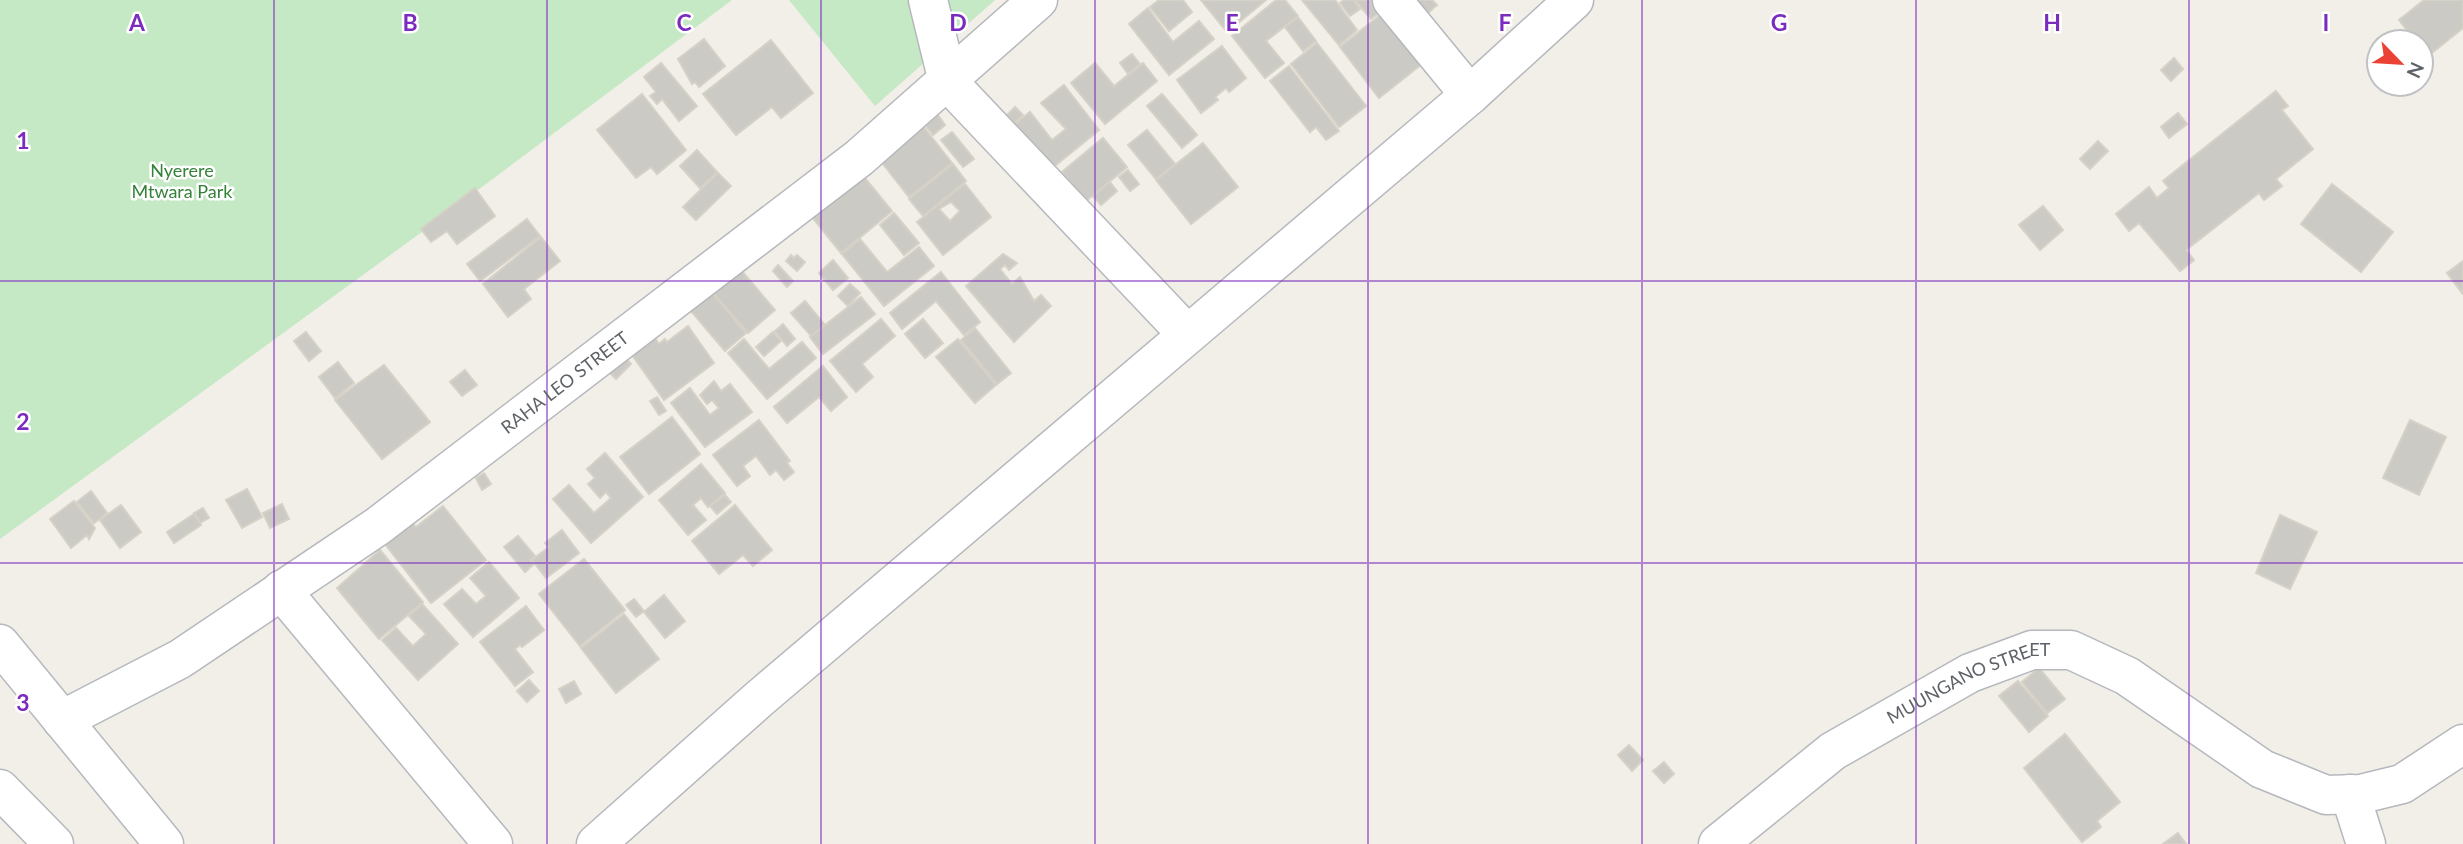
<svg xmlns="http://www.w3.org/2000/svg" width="2463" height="844" font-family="Lato,sans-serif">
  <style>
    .green { fill: #c5e8c5 }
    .building { fill: #cccac5; stroke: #d6d1c6; stroke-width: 2; fill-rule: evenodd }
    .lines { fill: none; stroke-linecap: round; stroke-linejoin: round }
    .minor-casing { stroke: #b5b8bc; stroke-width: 41 }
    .tertiary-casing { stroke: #b5b8bc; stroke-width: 41 }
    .minor { stroke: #fff; stroke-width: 38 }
    .tertiary { stroke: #fff; stroke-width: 38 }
    .grid { fill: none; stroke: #7b2cbf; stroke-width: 2; stroke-opacity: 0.55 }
    .labels { text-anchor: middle; stroke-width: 5; stroke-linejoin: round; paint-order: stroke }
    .park-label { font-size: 18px; fill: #348238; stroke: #fff }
    .street-label { font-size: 18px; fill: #5f6368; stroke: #fff }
    .grid-label { font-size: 23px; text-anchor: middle; font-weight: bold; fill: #7b2cbf; stroke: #fff; stroke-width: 5; stroke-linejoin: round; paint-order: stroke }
  </style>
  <rect width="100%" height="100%" fill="#f1efe8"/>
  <!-- green -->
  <g class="green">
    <polygon points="0,0 732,0 415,237 0,539"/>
    <polygon points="789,0 995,0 875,106"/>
  </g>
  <!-- building -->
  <g class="building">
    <polygon points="1159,0 1183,0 1192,12 1169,31 1150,7"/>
    <polygon points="1201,0 1266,0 1227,32"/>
    <polygon points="1276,0 1285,0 1298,16 1266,41 1284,63 1265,78 1232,36"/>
    <polygon points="1302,0 1335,0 1357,30 1339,45"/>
    <polygon points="1344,0 1353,0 1360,9 1350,16 1340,3"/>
    <polygon points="1355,0 1382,0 1387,6 1371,19"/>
    <polygon points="1399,0 1432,0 1437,5 1419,21"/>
    <polygon points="2424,0 2463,0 2463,28 2428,56 2421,48 2421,42 2416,42 2399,20"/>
    <polygon points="1148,8 1173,42 1199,21 1214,39 1169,75 1129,24"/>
    <polygon points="1388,9 1423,63 1379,98 1340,47"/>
    <polygon points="1298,17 1316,41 1303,51 1285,27"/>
    <polygon points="704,39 725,66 699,87 695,82 692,84 678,59"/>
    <polygon points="771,40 813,93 781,118 772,107 736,135 703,94"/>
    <polygon points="1317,43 1366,106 1339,127 1291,64"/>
    <polygon points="1222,46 1246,78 1229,92 1226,88 1215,97 1218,100 1201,113 1177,80"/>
    <polygon points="1132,54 1140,64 1128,74 1120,63"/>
    <polygon points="2174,58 2183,69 2171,81 2161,70"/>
    <polygon points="661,63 697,106 679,121 662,99 657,104 650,96 656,92 644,77"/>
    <polygon points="1095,63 1114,86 1143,63 1157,81 1105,124 1071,83"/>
    <polygon points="1289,66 1339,131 1326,140 1316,127 1310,132 1270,81"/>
    <polygon points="1064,85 1099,130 1046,173 1011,127 1030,112 1052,140 1066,129 1041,103"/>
    <polygon points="2276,91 2288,106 2282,110 2313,149 2276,179 2282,186 2264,200 2259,193 2186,250 2194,260 2180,271 2139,223 2129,231 2116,214 2149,187 2157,198 2169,188 2163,181"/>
    <polygon points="642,94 686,150 657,174 651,167 636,178 597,130"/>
    <polygon points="1162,94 1197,135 1182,148 1147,106"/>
    <polygon points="1015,107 1023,115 1015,123 1007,115"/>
    <polygon points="2178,113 2187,124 2169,138 2161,127"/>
    <polygon points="938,115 945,125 933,135 925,125"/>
    <polygon points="915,116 952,163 909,197 872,150"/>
    <polygon points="1147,130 1175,164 1156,179 1128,145"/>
    <polygon points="952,132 974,159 963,167 941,140"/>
    <polygon points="1103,138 1127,167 1086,201 1062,172"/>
    <polygon points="2098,141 2108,151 2090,169 2080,159"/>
    <polygon points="1203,143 1238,187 1191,224 1156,180"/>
    <polygon points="697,150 717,172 700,188 680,166"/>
    <polygon points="953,164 966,181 923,216 909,199"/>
    <polygon points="1128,170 1139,184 1130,191 1119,177"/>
    <polygon points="860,172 892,211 841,253 804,207"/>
    <polygon points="718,173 731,186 696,220 683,207"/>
    <polygon points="1110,182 1117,191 1101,205 1093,196"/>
    <path d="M 965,184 L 991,217 L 943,255 L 917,222 ZM 951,202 L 960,211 L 950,221 L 939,209 Z"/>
    <polygon points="2332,184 2393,232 2361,272 2301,224"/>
    <polygon points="475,188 495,216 457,244 447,231 431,242 421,229"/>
    <polygon points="2043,206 2063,230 2040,250 2019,225"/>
    <polygon points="894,213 919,243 904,255 880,225"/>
    <polygon points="527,219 540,236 480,281 467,264"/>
    <polygon points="541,237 560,261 524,289 531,299 508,317 483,284"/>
    <polygon points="860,239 887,272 919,247 934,266 884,306 842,254"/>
    <polygon points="1003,254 1017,263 1009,270 1005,265 1000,269 1012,284 1020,277 1034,301 1041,295 1051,306 1014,342 966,286"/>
    <polygon points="791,255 794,258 797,255 805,262 797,271 786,261"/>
    <polygon points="833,260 848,278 833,290 819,273"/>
    <polygon points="2463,261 2463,294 2447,273"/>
    <polygon points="735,263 775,310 748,333 708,287"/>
    <polygon points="778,265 793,281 787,287 773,271"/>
    <polygon points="941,272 980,322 964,335 936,301 902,329 890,313"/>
    <polygon points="850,284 860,293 848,306 838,296"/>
    <polygon points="707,287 746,333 725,351 686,305"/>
    <polygon points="861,297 875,314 823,354 810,337"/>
    <polygon points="805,301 825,325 811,336 791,313"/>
    <polygon points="881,319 895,336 862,364 873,377 856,392 830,361"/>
    <polygon points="923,319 943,343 925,358 905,334"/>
    <polygon points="783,324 795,339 787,346 775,331"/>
    <polygon points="688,326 714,363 664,400 630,352 653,335 659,344 665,339 667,342"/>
    <polygon points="975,328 1011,373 997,384 961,340"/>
    <polygon points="306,332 321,351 309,361 294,341"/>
    <polygon points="773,332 781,341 764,356 756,347"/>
    <polygon points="744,339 769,369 802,342 816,358 767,399 728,353"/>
    <polygon points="958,339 996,385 975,403 936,357"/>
    <polygon points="624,356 631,364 616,379 608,371"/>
    <polygon points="338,362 354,383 335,398 319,377"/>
    <polygon points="384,365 430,422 382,459 335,400"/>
    <polygon points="823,366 847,397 831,411 819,397 787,423 774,407"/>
    <polygon points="465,370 477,385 462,396 450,382"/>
    <polygon points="714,381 721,391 730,384 752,412 705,447 671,403 690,388 710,415 719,408 712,400 707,404 700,395"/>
    <polygon points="657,397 666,411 659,415 650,401"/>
    <polygon points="672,417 700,454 649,494 620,457"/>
    <polygon points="759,420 790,461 787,463 794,472 784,480 776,470 770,475 756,456 743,466 750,476 737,486 713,455"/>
    <polygon points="2410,420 2446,437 2419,495 2383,478"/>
    <polygon points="605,453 643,497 591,543 553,499 569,485 594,513 611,498 606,492 600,498 588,484 595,478 587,469"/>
    <polygon points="701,464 725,493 708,507 701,498 693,505 706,520 688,535 659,500"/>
    <polygon points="484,473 491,484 482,490 476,478"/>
    <polygon points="247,489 262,517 242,528 226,500"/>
    <polygon points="91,491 107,513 94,523 77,502"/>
    <polygon points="725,495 731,502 717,514 710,506"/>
    <polygon points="74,501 95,528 89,539 87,535 71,548 50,519"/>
    <polygon points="282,504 289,519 270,528 263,513"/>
    <polygon points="121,505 141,532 120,548 100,520"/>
    <polygon points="735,505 772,550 753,566 743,555 719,574 692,541"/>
    <polygon points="443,506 486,560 431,603 385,544 412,523 416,527"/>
    <polygon points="203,508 209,518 200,523 194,513"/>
    <polygon points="194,514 201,525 174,543 167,532"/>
    <polygon points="2280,515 2317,532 2290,589 2256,573"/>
    <polygon points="562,530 579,553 546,578 532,560 549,547 545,543"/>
    <polygon points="518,536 535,556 530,560 534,564 525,572 504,547"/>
    <polygon points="380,550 423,602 379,639 337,588"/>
    <polygon points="584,559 625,610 580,646 539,594"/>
    <polygon points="489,562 519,598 473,637 444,604 462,589 476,604 486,596 470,578"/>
    <polygon points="664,595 685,621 665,638 644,612"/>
    <polygon points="634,599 644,611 636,617 626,605"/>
    <polygon points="422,604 458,644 418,680 382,640 396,628 413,646 426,634 409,616"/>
    <polygon points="526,606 544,630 522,647 520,645 515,649 533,672 515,686 480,642"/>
    <polygon points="624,614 659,659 616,693 581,648"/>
    <polygon points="2039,668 2065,699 2047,713 2022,682"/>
    <polygon points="529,680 539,691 527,702 517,691"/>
    <polygon points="574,681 581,694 566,703 559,689"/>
    <polygon points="2018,681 2048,716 2029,732 1999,696"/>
    <polygon points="2065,734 2120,802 2097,821 2101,827 2082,842 2024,768"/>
    <polygon points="1629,745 1643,760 1632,771 1618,755"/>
    <polygon points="1664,762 1674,774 1664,783 1653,771"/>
    <polygon points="2178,833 2186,844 2163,844"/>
  </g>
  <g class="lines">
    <defs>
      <g id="minor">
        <polyline points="928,0 948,82 1187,334"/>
        <polyline points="1392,0 1470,95"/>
        <polyline points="281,590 493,844"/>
        <path id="s1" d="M 62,720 L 180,659 L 378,526 L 859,158 L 1038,0"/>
        <polyline points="0,789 54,844"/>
        <polyline points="2350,794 2366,844"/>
        <polyline points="596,844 759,699 1470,95 1574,0"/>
        <path id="s2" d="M 1718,844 L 1833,751 L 1970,673 L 2032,650 L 2071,650 L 2127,676 L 2262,769 L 2326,795 L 2361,794 L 2402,784 L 2463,744"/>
      </g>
      <polyline id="tertiary" points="0,644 164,844"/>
    </defs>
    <!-- minor casing -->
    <use href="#minor" class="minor-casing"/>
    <!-- tertiary casing -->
    <use href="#tertiary" class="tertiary-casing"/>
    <!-- minor -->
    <use href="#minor" class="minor"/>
    <!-- tertiary -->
    <use href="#tertiary" class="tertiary"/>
  </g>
  <!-- grid -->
  <path class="grid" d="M 274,0 L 274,844M 547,0 L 547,844M 821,0 L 821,844M 1095,0 L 1095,844M 1368,0 L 1368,844M 1642,0 L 1642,844M 1916,0 L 1916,844M 2189,0 L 2189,844M 0,281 L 2463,281M 0,563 L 2463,563"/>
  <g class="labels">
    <!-- park labels -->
    <g class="park-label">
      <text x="182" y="177">Nyerere<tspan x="182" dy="21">Mtwara Park</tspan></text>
    </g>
    <!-- street labels -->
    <g class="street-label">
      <text dy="6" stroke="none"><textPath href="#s1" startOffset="607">RAHA LEO STREET</textPath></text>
      <text dy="6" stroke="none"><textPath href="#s2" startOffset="301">MUUNGANO STREET</textPath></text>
    </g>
  </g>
  <g class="grid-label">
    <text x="137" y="31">A</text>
    <text x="410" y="31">B</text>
    <text x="684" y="31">C</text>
    <text x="958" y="31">D</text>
    <text x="1232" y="31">E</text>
    <text x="1505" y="31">F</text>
    <text x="1779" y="31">G</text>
    <text x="2052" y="31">H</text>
    <text x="2326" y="31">I</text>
    <text x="23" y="149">1</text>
    <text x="23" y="430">2</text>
    <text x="23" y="711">3</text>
  </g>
  <!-- north arrow -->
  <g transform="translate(2400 63) rotate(115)"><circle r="33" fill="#ffffff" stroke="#bfc1c3" stroke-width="2"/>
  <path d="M0-5L12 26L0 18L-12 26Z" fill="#ea4335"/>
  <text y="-10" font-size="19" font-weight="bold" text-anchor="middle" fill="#5f6368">N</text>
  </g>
</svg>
